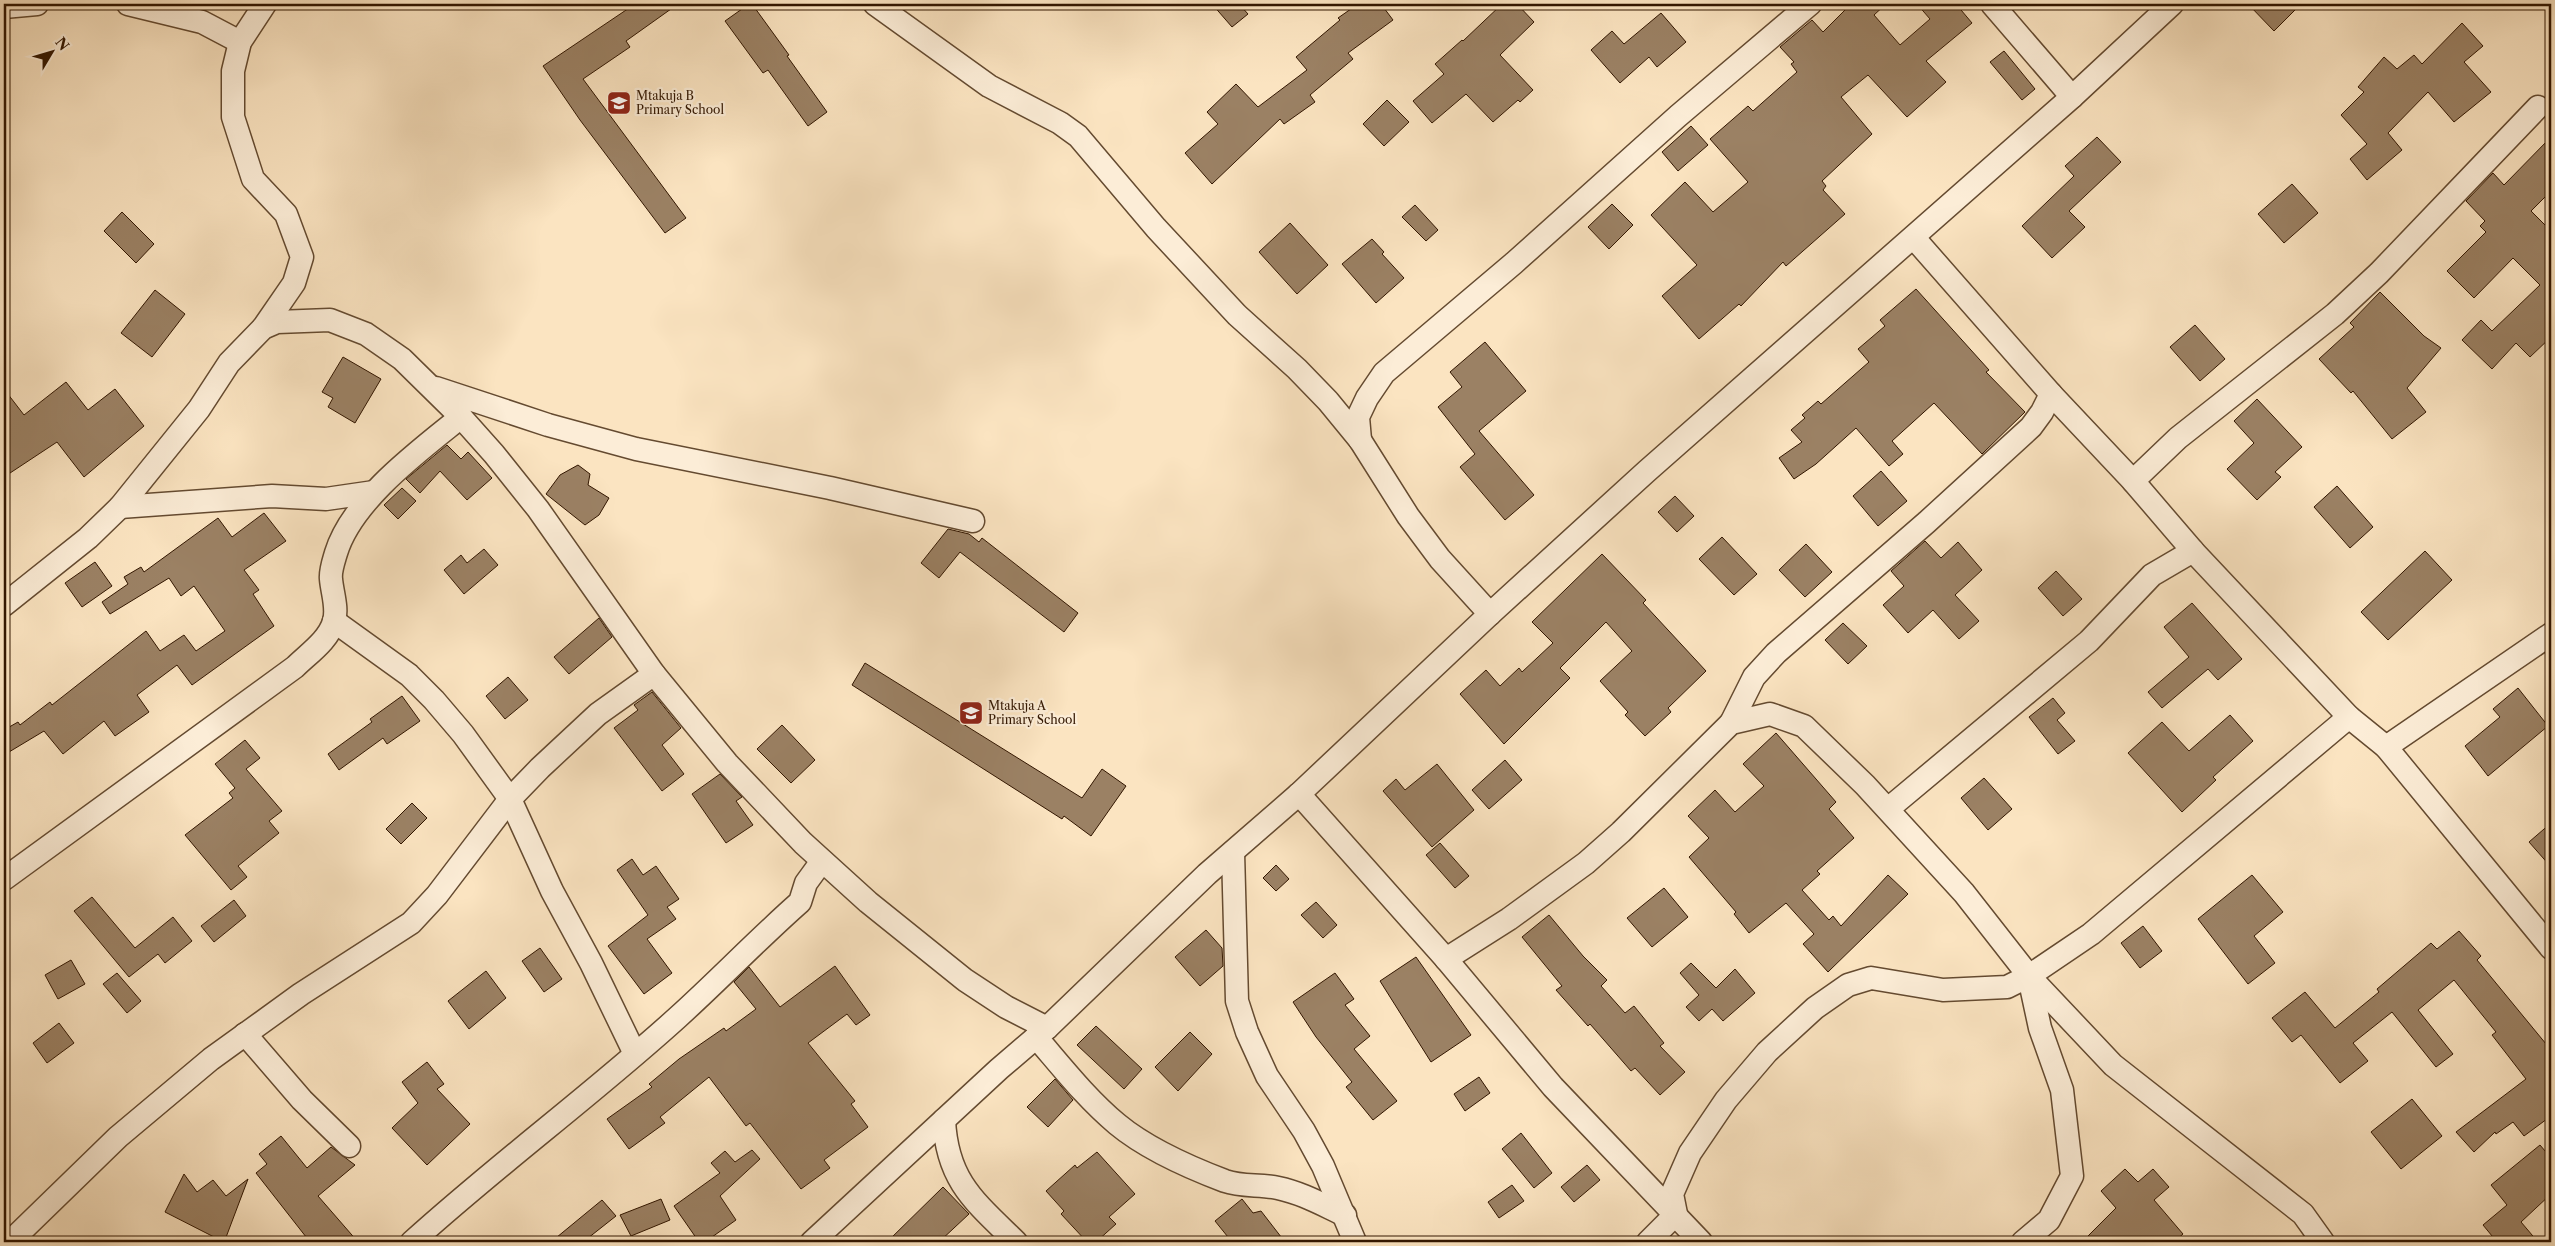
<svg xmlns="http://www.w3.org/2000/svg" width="2555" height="1246" font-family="'Libre Caslon Text',serif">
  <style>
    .building { fill: #9b8164; stroke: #321600 }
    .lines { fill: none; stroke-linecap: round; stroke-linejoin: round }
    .minor-casing { stroke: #644a30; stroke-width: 25 }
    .minor { stroke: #fcedd7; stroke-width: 22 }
    .labels { text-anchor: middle; stroke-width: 4.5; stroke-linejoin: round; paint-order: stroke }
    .poi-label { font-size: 12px; fill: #321600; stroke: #fcedd7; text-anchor: start }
  </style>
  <rect width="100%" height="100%" fill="#fbe4c1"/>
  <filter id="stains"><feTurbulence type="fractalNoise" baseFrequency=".004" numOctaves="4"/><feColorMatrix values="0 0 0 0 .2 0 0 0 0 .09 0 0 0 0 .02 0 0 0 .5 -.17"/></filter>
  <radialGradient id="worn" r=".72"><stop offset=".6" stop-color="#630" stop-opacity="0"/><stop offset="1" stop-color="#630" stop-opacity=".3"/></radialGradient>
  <!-- building -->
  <g class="building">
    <polygon points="635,4 678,4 626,41 630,47 583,79 686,218 665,233 580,120 543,66"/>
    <polygon points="749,4 752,4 789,55 787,56 827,112 808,126 768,70 763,73 725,21"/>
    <polygon points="1212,4 1239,4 1248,14 1232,27"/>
    <polygon points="1358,4 1381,4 1393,20 1348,53 1353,59 1310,95 1315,102 1284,124 1280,119 1212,184 1185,153 1218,124 1207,112 1236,84 1258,107 1307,70 1296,57 1340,20 1338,18"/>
    <polygon points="1502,4 1517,4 1534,22 1500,55 1533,90 1520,102 1518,100 1493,122 1466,94 1432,123 1413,101 1444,74 1435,64 1462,40 1463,41"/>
    <polygon points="1851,4 1886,4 1874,15 1900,45 1930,19 1917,4 1956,4 1972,23 1926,61 1946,82 1907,117 1868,75 1841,97 1872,134 1822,181 1826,186 1823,190 1845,214 1786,266 1783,262 1741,306 1739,304 1699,339 1662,296 1697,265 1651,215 1685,182 1713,212 1748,182 1710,139 1748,106 1753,111 1797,72 1791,64 1794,62 1780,47 1812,20 1823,32"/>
    <polygon points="2248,4 2301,4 2274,31"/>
    <polygon points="1661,13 1686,42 1657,67 1649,57 1620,83 1591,50 1612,31 1624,44"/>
    <polygon points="2462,23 2483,46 2464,62 2491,92 2454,122 2428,92 2388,133 2402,150 2367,180 2350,159 2367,144 2341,115 2364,92 2358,87 2384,57 2397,69 2414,55 2422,64"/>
    <polygon points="2004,51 2035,89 2022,100 1990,62"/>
    <polygon points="1387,100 1409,122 1384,146 1363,124"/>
    <polygon points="1691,126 1708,145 1678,171 1662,152"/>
    <polygon points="2097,137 2121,162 2069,211 2085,227 2052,258 2022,226 2074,176 2065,166"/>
    <polygon points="2551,137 2551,191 2531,211 2551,231 2551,337 2530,357 2516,343 2492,369 2462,340 2481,320 2492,331 2540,285 2513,258 2474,298 2447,271 2486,232 2480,226 2485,221 2466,201 2493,173 2504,185"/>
    <polygon points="2292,184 2318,213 2284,243 2258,214"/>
    <polygon points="1612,204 1633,225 1609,249 1588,227"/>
    <polygon points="1415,205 1438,230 1426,241 1402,217"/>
    <polygon points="122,212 154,244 136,263 104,231"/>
    <polygon points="1290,223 1328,265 1297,294 1259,252"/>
    <polygon points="1372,239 1384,252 1382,254 1404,278 1376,303 1342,264"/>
    <polygon points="1916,289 1989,370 1986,372 2025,412 1982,454 1934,403 1892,441 1903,454 1889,466 1856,428 1816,464 1794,479 1779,458 1802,442 1791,430 1805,418 1802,415 1818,401 1821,404 1869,362 1858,349 1885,326 1880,320"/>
    <polygon points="155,290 185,314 152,357 121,333"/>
    <polygon points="2380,292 2424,336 2441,348 2407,388 2426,412 2392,439 2353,391 2351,393 2319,359 2354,327 2350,323"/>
    <polygon points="2195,325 2225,359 2200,381 2170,347"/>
    <polygon points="1485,342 1526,391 1479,431 1534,495 1505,520 1460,467 1475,454 1438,407 1462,387 1450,372"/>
    <polygon points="343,357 381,379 355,423 328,407 333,398 322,392"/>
    <polygon points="66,382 88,410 115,389 144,426 84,477 57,442 4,477 4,389 24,415"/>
    <polygon points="2257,399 2302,447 2275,472 2281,477 2257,500 2227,469 2254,443 2234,421"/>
    <polygon points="447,445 461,459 468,452 492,478 467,500 440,471 420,493 406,479"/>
    <polygon points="578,465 590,474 588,485 609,498 599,515 585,525 546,494 560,475"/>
    <polygon points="1881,471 1907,501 1878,526 1853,496"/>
    <polygon points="2337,486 2373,527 2350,548 2314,507"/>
    <polygon points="402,488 416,501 398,519 384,505"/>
    <polygon points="1675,496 1694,516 1677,532 1658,512"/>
    <polygon points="264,513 286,541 244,570 259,590 253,594 274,626 192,685 177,665 137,695 149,712 115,736 104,721 63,754 44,731 4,755 4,730 18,722 20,725 50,702 52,705 146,631 160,651 184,635 196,651 225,631 194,586 181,596 169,578 110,614 102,602 128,584 124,577 141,567 144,572 218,518 232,537"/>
    <polygon points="948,529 969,534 979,542 982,538 1078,613 1064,632 960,552 939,578 921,563"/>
    <polygon points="1722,537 1757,574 1734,595 1699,559"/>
    <polygon points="1925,541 1941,558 1958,542 1982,570 1955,595 1979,621 1959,639 1933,610 1908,633 1883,605 1904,586 1891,571"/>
    <polygon points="1806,544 1832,572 1805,597 1779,570"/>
    <polygon points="484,549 498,565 464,594 444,570 461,555 467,563"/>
    <polygon points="2425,551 2452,580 2388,640 2361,612"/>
    <polygon points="1602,554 1646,600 1643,603 1706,671 1668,708 1671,712 1645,736 1625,715 1628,712 1600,681 1632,651 1606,622 1560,668 1570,678 1504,744 1460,694 1486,670 1500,686 1519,668 1522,672 1553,643 1532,622"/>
    <polygon points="95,562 112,586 82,607 65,583"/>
    <polygon points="2056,571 2082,599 2063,616 2038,588"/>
    <polygon points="2192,603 2242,659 2218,680 2208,669 2162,708 2148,692 2189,657 2164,627"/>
    <polygon points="599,618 612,637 569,674 554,657"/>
    <polygon points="1843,623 1867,646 1848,664 1825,640"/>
    <polygon points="865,663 1082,798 1102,769 1126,786 1091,836 1064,816 1062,819 852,685"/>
    <polygon points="508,677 528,700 505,719 486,696"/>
    <polygon points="2518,688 2548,726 2488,776 2465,746 2500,717 2493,709"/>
    <polygon points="652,692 681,728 662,745 684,774 662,791 614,728 638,710 634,705"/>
    <polygon points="402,696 420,721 387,744 383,738 339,770 328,754 372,722 370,719"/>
    <polygon points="2053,698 2065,713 2057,720 2075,741 2058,754 2029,717"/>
    <polygon points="2230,715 2253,741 2213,777 2216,780 2182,812 2128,753 2162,722 2189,751"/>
    <polygon points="782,725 815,760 791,783 757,749"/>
    <polygon points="1776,733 1836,802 1829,809 1854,838 1817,871 1820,874 1802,890 1829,920 1833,916 1841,926 1888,875 1908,894 1828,972 1803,944 1814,934 1786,903 1749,933 1734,914 1736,912 1689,857 1709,838 1688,816 1715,790 1735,812 1764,786 1743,764"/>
    <polygon points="245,740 260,758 246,769 282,811 269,821 279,833 238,866 247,877 231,890 185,835 233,798 229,793 235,788 215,764"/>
    <polygon points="1505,760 1522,780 1489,809 1472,790"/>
    <polygon points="1437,764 1474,810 1432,847 1383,791 1396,779 1405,790"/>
    <polygon points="720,774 742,797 736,801 753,825 726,843 692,794"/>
    <polygon points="1984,778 2012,809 1988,830 1961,798"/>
    <polygon points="412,803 427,818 401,844 386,829"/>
    <polygon points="2551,823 2551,867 2529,842"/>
    <polygon points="1440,843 1469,876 1455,888 1426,855"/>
    <polygon points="632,859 643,875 656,866 679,899 667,907 676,919 647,939 672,973 644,994 608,946 648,915 617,870"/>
    <polygon points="1276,865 1289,879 1276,891 1263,878"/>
    <polygon points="2252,875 2283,912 2254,936 2275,963 2248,984 2198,919"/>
    <polygon points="1664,888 1688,917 1652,947 1627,918"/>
    <polygon points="92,897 135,948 173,917 192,941 165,963 158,954 129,977 74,911"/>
    <polygon points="234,900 246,916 214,942 201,926"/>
    <polygon points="1316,902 1337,925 1323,938 1301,915"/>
    <polygon points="1549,915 1583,956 1607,980 1601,986 1625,1013 1634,1006 1664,1043 1660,1046 1685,1072 1660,1095 1635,1068 1631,1071 1590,1024 1588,1026 1556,990 1562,986 1522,937"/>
    <polygon points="2143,926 2162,951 2140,968 2121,943"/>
    <polygon points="1206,930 1222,948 1223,966 1200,986 1175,957"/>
    <polygon points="2459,931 2481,956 2477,960 2551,1050 2551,1116 2524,1136 2513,1122 2496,1134 2495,1132 2474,1152 2456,1132 2526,1079 2492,1035 2496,1032 2454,980 2418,1010 2453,1054 2436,1067 2392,1012 2353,1043 2368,1061 2340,1083 2301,1035 2292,1042 2272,1018 2305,992 2335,1028 2379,992 2377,989 2431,943 2437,949"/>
    <polygon points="540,948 562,979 544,992 522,961"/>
    <polygon points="1416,957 1471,1035 1431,1062 1380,981"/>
    <polygon points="71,960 85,984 58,999 45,975"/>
    <polygon points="1691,963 1716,988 1735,969 1755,993 1723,1021 1712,1009 1699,1021 1686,1007 1699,995 1680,973"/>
    <polygon points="835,966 870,1015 856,1025 847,1014 808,1043 855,1101 851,1104 868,1127 824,1160 830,1168 801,1189 750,1123 746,1126 709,1077 660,1117 665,1123 629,1149 607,1119 652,1087 649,1084 679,1059 724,1028 726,1031 756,1009 734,982 749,967 780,1007"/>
    <polygon points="486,971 506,998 469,1029 448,1001"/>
    <polygon points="117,973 141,1001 127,1013 103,984"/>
    <polygon points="1335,973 1354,999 1345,1005 1370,1036 1354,1049 1397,1101 1373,1120 1346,1087 1352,1082 1316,1037 1293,1002"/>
    <polygon points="59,1023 74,1043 47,1063 33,1043"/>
    <polygon points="1096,1026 1142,1069 1124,1089 1077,1045"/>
    <polygon points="1190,1032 1212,1054 1178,1091 1155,1067"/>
    <polygon points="427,1062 444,1084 437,1089 470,1124 427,1165 392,1128 418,1103 402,1082"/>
    <polygon points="1479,1077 1490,1093 1465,1111 1454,1094"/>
    <polygon points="1055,1079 1073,1100 1048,1127 1027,1107"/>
    <polygon points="2412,1099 2442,1136 2401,1169 2371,1132"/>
    <polygon points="1521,1133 1552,1173 1534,1188 1502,1149"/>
    <polygon points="281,1136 307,1168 331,1147 355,1165 318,1196 358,1242 310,1242 256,1173 267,1164 259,1154"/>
    <polygon points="2540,1145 2551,1158 2551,1194 2521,1222 2538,1242 2497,1242 2483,1225 2507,1205 2491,1185"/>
    <polygon points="752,1150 760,1159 720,1196 736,1220 705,1242 699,1242 674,1206 720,1173 711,1163 725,1151 735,1162"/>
    <polygon points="1097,1152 1135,1194 1109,1217 1116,1224 1096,1242 1087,1242 1061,1214 1064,1211 1046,1191 1075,1165 1077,1168"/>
    <polygon points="1587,1165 1600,1180 1574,1202 1561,1187"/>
    <polygon points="2125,1169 2138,1182 2153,1169 2169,1187 2154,1200 2183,1234 2174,1242 2082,1242 2116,1208 2101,1191"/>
    <polygon points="184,1174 197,1192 213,1180 226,1196 248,1179 225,1240 214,1237 165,1212"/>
    <polygon points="1512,1185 1524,1201 1499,1218 1488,1202"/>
    <polygon points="943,1187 969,1214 939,1242 887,1242"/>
    <polygon points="661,1199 670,1220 631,1236 620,1215"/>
    <polygon points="1242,1199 1253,1213 1261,1211 1285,1242 1232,1242 1215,1221"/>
    <polygon points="602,1200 616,1216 583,1242 551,1242"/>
  </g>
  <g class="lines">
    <defs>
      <g id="minor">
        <polyline points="128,4 202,22 240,42"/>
        <polyline points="875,4 989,86 1060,123 1078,136 1156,228 1237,315 1297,369 1328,401 1360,440 1408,516 1440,559 1490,614"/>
        <polyline points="1992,4 2072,97"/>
        <polyline points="4,7 37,4"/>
        <polyline points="1914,238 2051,394 2133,481 2193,551 2349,717 2386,747 2551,948"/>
        <polyline points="263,328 294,283 302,257 286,214 253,179 233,117 233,71 240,42 265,4"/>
        <polyline points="436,388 548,425 636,449 830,488 973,521"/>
        <polyline points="1360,440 1358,417 1367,398 1384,373 1514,263 1678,116 1810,4"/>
        <polyline points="2133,481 2178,438 2335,314 2379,273 2538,107"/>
        <polyline points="120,507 272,496 326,499 374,492"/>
        <polyline points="4,605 88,538 120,507 199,409 229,363 263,328 277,322 330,320 366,334 402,359 461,417 494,454 538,509 654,674 727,763 803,843 868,902 965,980 1006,1007 1047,1028"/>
        <polyline points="334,621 409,675 434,700 463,734 510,799 552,891 591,963 635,1054"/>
        <polyline points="1731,723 1754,677 1776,653 1927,522 2031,427 2042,412 2051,394"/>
        <polyline points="2386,747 2551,634"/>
        <polyline points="1299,794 1446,959 1553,1087 1701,1242"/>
        <polyline points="1888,809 2089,641 2152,575 2193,551"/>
        <polyline points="1233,852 1237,1001 1247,1032 1267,1076 1304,1131 1323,1166 1355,1242"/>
        <path d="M 4,879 L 295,667 C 308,654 329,640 334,621 C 338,608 332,592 331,579 C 330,571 334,560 336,553 C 352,500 419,451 461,417"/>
        <polyline points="1446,959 1509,919 1586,863 1621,832 1731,723 1770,714 1804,726 1865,785 1964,893 2029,976 2113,1065 2303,1214 2323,1242"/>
        <polyline points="245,1034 302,1100 349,1146"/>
        <path d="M 1036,1037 C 1062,1067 1086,1098 1117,1124 C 1147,1149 1188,1167 1225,1181 C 1242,1187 1260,1184 1278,1188 C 1302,1193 1323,1205 1345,1215"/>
        <path d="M 944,1120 C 947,1181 975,1202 1016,1242"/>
        <polyline points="10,1242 118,1137 211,1059 301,994 411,923 437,895 510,799 540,768 598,714 654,674"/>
        <path d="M 412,1242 C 498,1164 592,1095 678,1017 C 720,979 758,939 800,902 L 806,883 L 822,861"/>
        <polyline points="812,1242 999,1069 1047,1028 1207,874 1299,794 1490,614 1647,471 2072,97 2172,4"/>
        <polyline points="1648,1242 1676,1214 1672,1194 1690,1153 1726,1100 1767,1052 1815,1008 1848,985 1871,978 1943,990 2007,987 2029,976 2091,934 2349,717"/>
        <polyline points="2023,1242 2049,1220 2072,1176 2062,1090 2040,1028 2029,977"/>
      </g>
    </defs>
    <!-- minor casing -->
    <use href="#minor" class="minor-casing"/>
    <!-- minor -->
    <use href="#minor" class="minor"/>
  </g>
  <!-- icons -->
  <defs>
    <symbol id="school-square" viewBox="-11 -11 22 22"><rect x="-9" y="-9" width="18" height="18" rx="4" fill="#8f2418" stroke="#fcedd7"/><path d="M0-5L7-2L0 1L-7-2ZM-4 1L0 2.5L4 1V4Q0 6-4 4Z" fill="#fff"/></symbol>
  </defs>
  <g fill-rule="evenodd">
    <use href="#school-square" x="605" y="89" width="28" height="28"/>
    <use href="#school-square" x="957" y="699" width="28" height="28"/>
  </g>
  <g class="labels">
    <!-- poi labels -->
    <g class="poi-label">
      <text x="636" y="100">Mtakuja B<tspan x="636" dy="14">Primary School</tspan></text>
      <text x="988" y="710">Mtakuja A<tspan x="988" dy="14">Primary School</tspan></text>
    </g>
  </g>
  <!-- margin -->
  <rect width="2555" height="1246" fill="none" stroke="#fbe4c1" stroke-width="20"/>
  <rect x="5" y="5" width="2545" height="1236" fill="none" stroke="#321600" stroke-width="2.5"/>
  <rect x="10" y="10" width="2535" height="1226" fill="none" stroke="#321600"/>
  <!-- north arrow -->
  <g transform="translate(52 52) rotate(52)" stroke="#fcedd7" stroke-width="4" paint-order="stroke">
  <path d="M0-4L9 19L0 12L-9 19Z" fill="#321600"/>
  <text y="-8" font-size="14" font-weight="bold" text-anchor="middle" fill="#321600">N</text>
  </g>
  <rect width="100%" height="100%" filter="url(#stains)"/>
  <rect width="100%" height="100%" fill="url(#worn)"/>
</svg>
